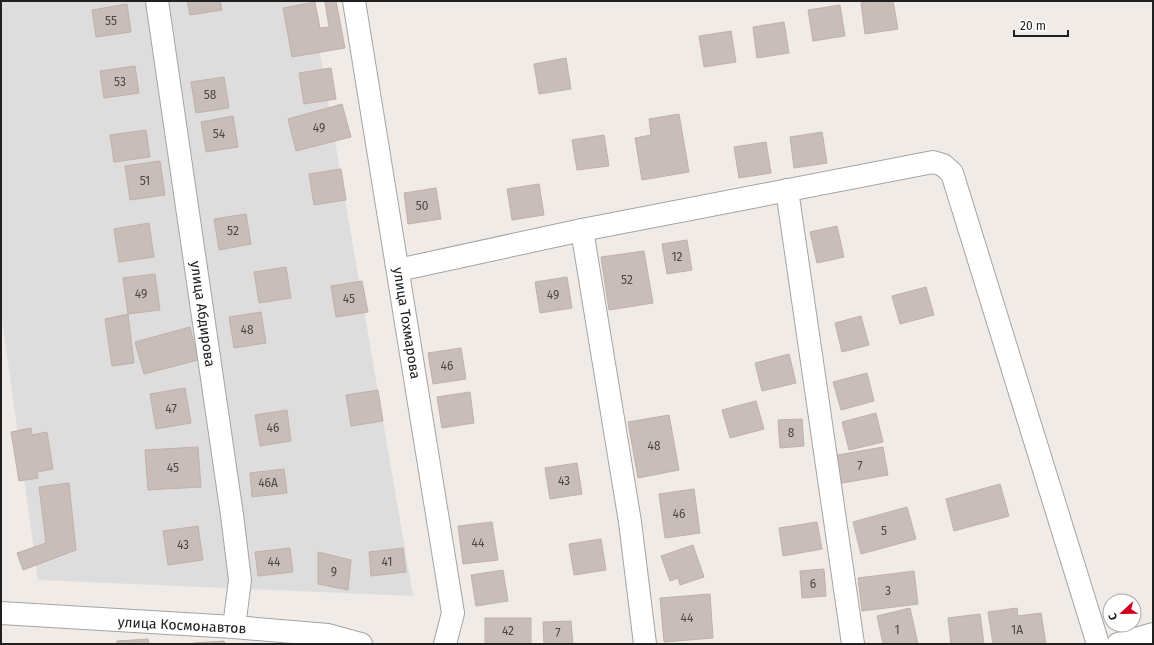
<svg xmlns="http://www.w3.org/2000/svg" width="1154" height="645" font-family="'Fira Sans',sans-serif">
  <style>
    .residential { fill: #dedddd }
    .building { fill: #c8bdb9; stroke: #c2b0a8 }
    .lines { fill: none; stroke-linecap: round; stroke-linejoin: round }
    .minor-casing { stroke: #a4a4a4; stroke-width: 24 }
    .minor { stroke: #fff; stroke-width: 22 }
    .labels { text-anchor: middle; stroke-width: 3; stroke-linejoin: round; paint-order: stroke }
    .number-label { font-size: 12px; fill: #4a4746 }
    .street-label { font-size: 14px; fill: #202020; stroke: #fff }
  </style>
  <rect width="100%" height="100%" fill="#f0ebe6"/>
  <!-- residential -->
  <polygon class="residential" points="1,1 311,1 413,596 38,580 1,312"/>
  <!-- building -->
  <g class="building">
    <polygon points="187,1 220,1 222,10 190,15"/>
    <polygon points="336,1 345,48 292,57 283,8 315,2 320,28 329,27 325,2"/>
    <polygon points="873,1 893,1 898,29 865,34 861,3"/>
    <polygon points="127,4 131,32 96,37 92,10"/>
    <polygon points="840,5 845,36 813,41 808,10"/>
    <polygon points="784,22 789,53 757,58 753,27"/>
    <polygon points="731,31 736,62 704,67 699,36"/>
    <polygon points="566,58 571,89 539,94 534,64"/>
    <polygon points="135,66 139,93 104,98 100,71"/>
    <polygon points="331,68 336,99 304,104 299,73"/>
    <polygon points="224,77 229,108 196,113 191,82"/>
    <polygon points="342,104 351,137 296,151 288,119"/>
    <polygon points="679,114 689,172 642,180 635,138 651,135 649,119"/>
    <polygon points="233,116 238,147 206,152 201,122"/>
    <polygon points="146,130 150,157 114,162 110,135"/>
    <polygon points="822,132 827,163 794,168 790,137"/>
    <polygon points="604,135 609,166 577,170 572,140"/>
    <polygon points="766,142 771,173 739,178 734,147"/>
    <polygon points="160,161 165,195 130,200 125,166"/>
    <polygon points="341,169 346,200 314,205 309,174"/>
    <polygon points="539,184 544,215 512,220 507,189"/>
    <polygon points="436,188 441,219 408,224 404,193"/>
    <polygon points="246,214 251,244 219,250 214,219"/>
    <polygon points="149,223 154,257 119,262 114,229"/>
    <polygon points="837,226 844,257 817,263 810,232"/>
    <polygon points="687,240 692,270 667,274 662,244"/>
    <polygon points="644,251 653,303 609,310 601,257"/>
    <polygon points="286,267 291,298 259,303 254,272"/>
    <polygon points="155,274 160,310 128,314 123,278"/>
    <polygon points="567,277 572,308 540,313 535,282"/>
    <polygon points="362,281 368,312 336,317 331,286"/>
    <polygon points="926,287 934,315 900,324 892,296"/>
    <polygon points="261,312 266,343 234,348 229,317"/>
    <polygon points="128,314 134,363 112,366 105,319"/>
    <polygon points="861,316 869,345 842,352 835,323"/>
    <polygon points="190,327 198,360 144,374 135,342"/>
    <polygon points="461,348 466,379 433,384 428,353"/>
    <polygon points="789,354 796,383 762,391 755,363"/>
    <polygon points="867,373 874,401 841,410 833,382"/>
    <polygon points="185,388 191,423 156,429 150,394"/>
    <polygon points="378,390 383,421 351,426 346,395"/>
    <polygon points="470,392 474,423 442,428 437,397"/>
    <polygon points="756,401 764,429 730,438 722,410"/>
    <polygon points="287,410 291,441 260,446 255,415"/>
    <polygon points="876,413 883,442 849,450 842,422"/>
    <polygon points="669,415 679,470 638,478 628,422"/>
    <polygon points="802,419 804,446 780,448 778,420"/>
    <polygon points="31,428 32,435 47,432 53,469 37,472 38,478 19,481 11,432"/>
    <polygon points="198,447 201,487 148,490 145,450"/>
    <polygon points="883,447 888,475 837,484 832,456"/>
    <polygon points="577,463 582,494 550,499 545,468"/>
    <polygon points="284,469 287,493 252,497 250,473"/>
    <polygon points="69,483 76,550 23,570 17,553 46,543 39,487"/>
    <polygon points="1000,484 1009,516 954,531 946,499"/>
    <polygon points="694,489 700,533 665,538 659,494"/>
    <polygon points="907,507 916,539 861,554 853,522"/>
    <polygon points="492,522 498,560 463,564 458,526"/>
    <polygon points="817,522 822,549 783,556 779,528"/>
    <polygon points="198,526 203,560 168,565 163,531"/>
    <polygon points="601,539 606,570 574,575 569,544"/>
    <polygon points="693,545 704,577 680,585 678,578 670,581 661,556"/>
    <polygon points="290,548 293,572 258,576 255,552"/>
    <polygon points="403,548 406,572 371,576 369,552"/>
    <polygon points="318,552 351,560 348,590 318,584"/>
    <polygon points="824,569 826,596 802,598 800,571"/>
    <polygon points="503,570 508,601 476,606 471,575"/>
    <polygon points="914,571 918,604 862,611 858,578"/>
    <polygon points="710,594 713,638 664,642 660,598"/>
    <polygon points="910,608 918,644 883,644 877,616"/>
    <polygon points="1017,608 1018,616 1041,613 1046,644 993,644 988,612"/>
    <polygon points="980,614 984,644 951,644 948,618"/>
    <rect x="485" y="618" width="46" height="26"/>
    <polygon points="571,621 573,644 544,644 543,622"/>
    <polygon points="148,639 149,644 117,644 117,641"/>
    <polygon points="224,641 225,644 193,644 193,643"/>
  </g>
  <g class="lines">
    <defs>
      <g id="minor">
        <polyline points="157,1 232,515 240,580 234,627"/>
        <polyline points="354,1 453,613 445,644"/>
        <polyline points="787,190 853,644"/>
        <polyline points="582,230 630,522 645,644"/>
        <polyline points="398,270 582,230 933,162 943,165 952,173 1098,644"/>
        <polyline points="1,613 234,627 328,635 361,644"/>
        <polyline points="1118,644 1153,634"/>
      </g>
    </defs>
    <!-- minor casing -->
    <use href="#minor" class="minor-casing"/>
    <!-- minor -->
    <use href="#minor" class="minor"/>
  </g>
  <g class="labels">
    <!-- number labels -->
    <g class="number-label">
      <text x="111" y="25">55</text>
      <text x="120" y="86">53</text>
      <text x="210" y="99">58</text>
      <text x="319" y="132">49</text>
      <text x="219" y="138">54</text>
      <text x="145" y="185">51</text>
      <text x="422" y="210">50</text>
      <text x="233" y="235">52</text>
      <text x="677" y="261">12</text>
      <text x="627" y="284">52</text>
      <text x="141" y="298">49</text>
      <text x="553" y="299">49</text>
      <text x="349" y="303">45</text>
      <text x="247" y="334">48</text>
      <text x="447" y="370">46</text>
      <text x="171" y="413">47</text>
      <text x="273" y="432">46</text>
      <text x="791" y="437">8</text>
      <text x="654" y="450">48</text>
      <text x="860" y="470">7</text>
      <text x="173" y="472">45</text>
      <text x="564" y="485">43</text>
      <text x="268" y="487">46А</text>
      <text x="679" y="518">46</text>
      <text x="884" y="535">5</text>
      <text x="478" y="547">44</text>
      <text x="183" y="549">43</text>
      <text x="274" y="566">44</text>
      <text x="387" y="566">41</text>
      <text x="334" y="576">9</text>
      <text x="813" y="588">6</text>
      <text x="888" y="595">3</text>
      <text x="687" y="622">44</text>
      <text x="897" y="634">1</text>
      <text x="1017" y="634">1А</text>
      <text x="508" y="635">42</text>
      <text x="558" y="637">7</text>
    </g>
    <!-- street labels -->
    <g class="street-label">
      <text transform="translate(203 314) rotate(82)" y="5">улица Абдирова</text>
      <text transform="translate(407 323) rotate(81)" y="5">улица Тохмарова</text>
      <text transform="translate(182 625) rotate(3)" y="5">улица Космонавтов</text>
    </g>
  </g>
  <!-- border -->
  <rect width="1154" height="645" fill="none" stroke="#202020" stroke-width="4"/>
  <!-- north arrow -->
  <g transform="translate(1122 613) rotate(248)"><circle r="19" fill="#ffffff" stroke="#a6a6a6"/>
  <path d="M0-3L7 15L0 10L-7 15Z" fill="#ce0121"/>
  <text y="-6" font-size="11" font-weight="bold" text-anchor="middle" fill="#202020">С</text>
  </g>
  <!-- scale -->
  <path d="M1014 30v6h54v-6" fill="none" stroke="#202020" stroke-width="2"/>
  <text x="1020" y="30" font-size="12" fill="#202020" stroke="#ffffff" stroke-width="3" paint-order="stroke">20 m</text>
</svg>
